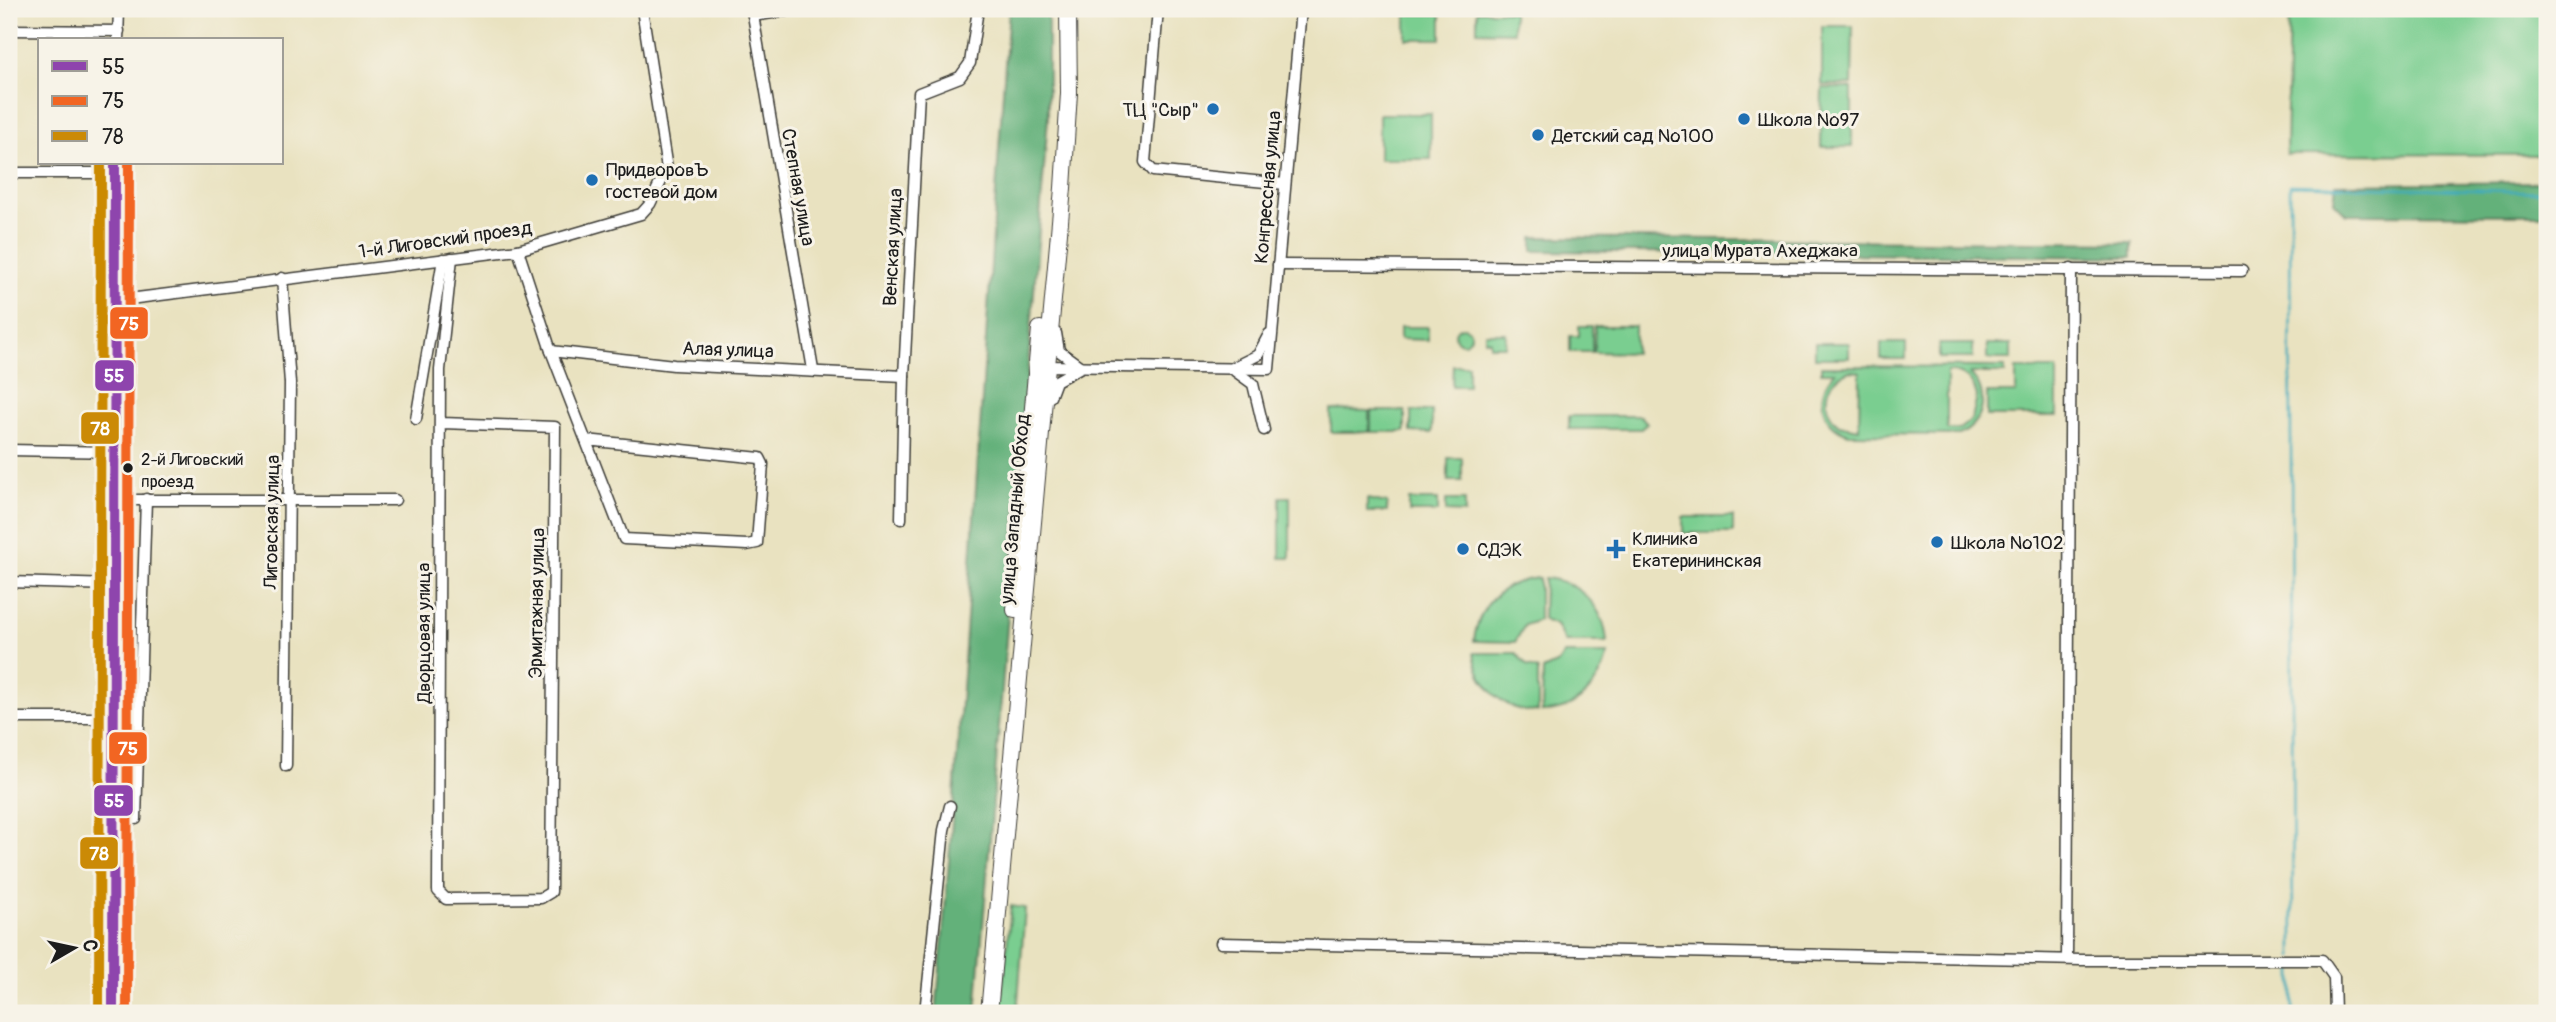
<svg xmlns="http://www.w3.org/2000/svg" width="2556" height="1022" font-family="Pangolin,sans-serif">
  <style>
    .green { fill: #7ace90; stroke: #4b7556; stroke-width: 2; fill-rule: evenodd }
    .forest { fill: #63b17a; stroke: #40664b; stroke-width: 2 }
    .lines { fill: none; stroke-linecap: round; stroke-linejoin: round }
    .stream { stroke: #3caabb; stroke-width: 2.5 }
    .minor-casing { stroke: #3b3a35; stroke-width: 13 }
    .highway-casing { stroke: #3b3a35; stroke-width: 18 }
    .minor { stroke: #fff; stroke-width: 10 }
    .highway { stroke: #fff; stroke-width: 16 }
    .bus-1-casing { stroke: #f7f3e8; stroke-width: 16 }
    .bus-2-casing { stroke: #f7f3e8; stroke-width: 16 }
    .bus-3-casing { stroke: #f7f3e8; stroke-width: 16 }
    .bus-1 { stroke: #8e44ad; stroke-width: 10 }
    .bus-2 { stroke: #f26522; stroke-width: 10 }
    .bus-3 { stroke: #cb8a06; stroke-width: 10 }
    .poi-dot { fill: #1f6fb2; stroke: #f7f3e8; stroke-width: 2.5 }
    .bus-dot { fill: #1c1c1c; stroke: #f7f3e8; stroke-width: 2.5 }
    .labels { text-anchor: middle; stroke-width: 6; stroke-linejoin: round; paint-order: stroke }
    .bus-label { font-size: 17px; fill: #1c1c1c; stroke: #f7f3e8; text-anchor: start }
    .poi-label { font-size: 19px; fill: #1c1c1c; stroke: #f7f3e8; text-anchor: start }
    .street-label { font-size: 19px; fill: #1c1c1c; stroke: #f7f3e8 }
    .line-badge { stroke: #f7f3e8; stroke-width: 2.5 }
    .badge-label { font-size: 19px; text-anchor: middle; font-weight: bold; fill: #fff }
  </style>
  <rect width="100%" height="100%" fill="#f7f3e8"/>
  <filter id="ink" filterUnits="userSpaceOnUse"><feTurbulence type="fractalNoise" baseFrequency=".0143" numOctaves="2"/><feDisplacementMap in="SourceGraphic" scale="14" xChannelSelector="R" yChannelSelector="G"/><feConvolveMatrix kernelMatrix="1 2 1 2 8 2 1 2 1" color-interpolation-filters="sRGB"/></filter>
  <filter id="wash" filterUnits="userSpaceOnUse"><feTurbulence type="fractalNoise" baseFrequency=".00686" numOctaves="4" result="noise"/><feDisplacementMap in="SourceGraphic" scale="28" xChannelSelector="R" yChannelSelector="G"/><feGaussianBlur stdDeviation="1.57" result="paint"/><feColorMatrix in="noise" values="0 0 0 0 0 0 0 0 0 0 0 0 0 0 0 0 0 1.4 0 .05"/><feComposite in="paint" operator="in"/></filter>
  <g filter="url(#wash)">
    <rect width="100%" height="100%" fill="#e9e2c0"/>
    <!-- green -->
    <g class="green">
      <polygon points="2289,9 2547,9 2547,155 2286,154"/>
      <polygon points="1477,11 1513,11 1513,32 1477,31"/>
      <rect x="1406" y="14" width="35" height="25"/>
      <polygon points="1822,26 1853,26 1852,85 1822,85"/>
      <polygon points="1822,88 1852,88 1852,147 1821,147"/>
      <rect x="1379" y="114" width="52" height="45"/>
      <polygon points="1579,326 1592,326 1592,352 1570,352 1570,336 1579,336"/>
      <polygon points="1595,326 1635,326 1635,353 1594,352"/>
      <circle cx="1463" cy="335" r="8"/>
      <polygon points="1400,327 1428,327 1428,340 1400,339"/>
      <polygon points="1485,333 1506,333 1505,346 1490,346 1490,340 1485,340"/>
      <rect x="1815" y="343" width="34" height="15"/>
      <rect x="1881" y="343" width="25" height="16"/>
      <rect x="1939" y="344" width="34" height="14"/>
      <rect x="1987" y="344" width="24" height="15"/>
      <polygon points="1453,365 1468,365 1468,386 1452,386"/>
      <path d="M 1821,366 L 2005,367 L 2005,373 L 1970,373 C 1989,394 1986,422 1959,435 L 1849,434 C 1819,425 1814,393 1835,372 L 1821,372 ZM 1850,371 L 1860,372 L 1859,429 L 1839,425 C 1818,407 1825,379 1850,371 ZM 1947,372 C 1963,371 1973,380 1977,396 L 1972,419 L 1958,430 L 1947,429 Z"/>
      <polygon points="2016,369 2057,369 2057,416 1987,416 1987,393 2016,393"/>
      <polygon points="1331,410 1369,411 1369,432 1331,432"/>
      <rect x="1371" y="411" width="34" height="21"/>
      <polygon points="1411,411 1432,411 1432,433 1411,432"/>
      <polygon points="1569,416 1641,416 1647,423 1641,429 1569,429"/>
      <rect x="1448" y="458" width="14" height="23"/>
      <rect x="1280" y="497" width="10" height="61"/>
      <polygon points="1367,499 1387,503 1387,512 1367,512"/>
      <rect x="1409" y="500" width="29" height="12"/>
      <polygon points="1446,500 1465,500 1465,513 1446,512"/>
      <rect x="1683" y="517" width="50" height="16"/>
      <path d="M 1539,578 L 1539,620 L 1525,625 L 1515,642 L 1474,641 C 1478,605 1502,581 1539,578 Z"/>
      <path d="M 1544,578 C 1579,581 1604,606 1607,642 L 1565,642 L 1556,625 L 1543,620 Z"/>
      <path d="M 1474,653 L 1516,653 L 1527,666 L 1538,670 L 1538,712 C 1504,713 1479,685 1474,653 Z"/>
      <path d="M 1564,654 L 1608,654 C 1599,686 1578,712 1542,712 L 1543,670 L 1558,663 Z"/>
      <polygon points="1011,906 1025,908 1017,1013 1000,1013"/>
    </g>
    <!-- forest -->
    <g class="forest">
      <path d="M 1009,9 L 1048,9 L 1048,118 L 976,1013 L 936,1013 C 966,679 984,344 1009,9 Z"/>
      <polygon points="2547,182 2547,215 2346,214 2334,202 2336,184"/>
      <polygon points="1533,237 2132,243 2132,257 1533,251"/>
    </g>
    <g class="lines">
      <!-- stream -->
      <g class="stream">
        <polyline points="2293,957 2290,185 2547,192"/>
        <polyline points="2293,964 2293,1013"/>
      </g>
    </g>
  </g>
  <g filter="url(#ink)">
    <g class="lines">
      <defs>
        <g id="minor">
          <polyline points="752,9 813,370"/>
          <polyline points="1158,9 1145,162 1153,171 1285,184"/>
          <polyline points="753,16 798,9"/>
          <polyline points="9,30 119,31"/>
          <polyline points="118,40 119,9"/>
          <polyline points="9,173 115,173"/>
          <polyline points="518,250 551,351 624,539 747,545 757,543 763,464 760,458 586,440"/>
          <polyline points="1278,265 2242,271"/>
          <polyline points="282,278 290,383 286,766"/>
          <polyline points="121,300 518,250 641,214 650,204 667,169 642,9"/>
          <polyline points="551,351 674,365 904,376"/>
          <polyline points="1043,366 1269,369 1301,9"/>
          <polyline points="1234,367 1258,355 1269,334"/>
          <polyline points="1235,371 1253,384 1264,430"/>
          <polyline points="1050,397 1056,381 1081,367 1059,351 1056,333"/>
          <polyline points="416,419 443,259"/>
          <polyline points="442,423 555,427 551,892 541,898 446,899 438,891 440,370 452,258"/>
          <polyline points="9,450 116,452"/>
          <polyline points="115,500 395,500"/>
          <polyline points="901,519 904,376 919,93 960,77 970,63 978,9"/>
          <polyline points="9,582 114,585"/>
          <polyline points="9,718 114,718"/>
          <polyline points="136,819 146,499"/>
          <polyline points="1221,943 2081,960 2322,960 2334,977 2335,1013"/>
          <polyline points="2067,959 2071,269"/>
          <polyline points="113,1013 115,500 122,163"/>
          <polyline points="925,1013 944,830 950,806"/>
        </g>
        <g id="highway">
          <polyline points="1015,610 1040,329"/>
          <polyline points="989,1013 1063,188 1069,93 1068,9"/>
        </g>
      </defs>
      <!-- minor casing -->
      <use href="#minor" class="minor-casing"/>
      <!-- highway casing -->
      <use href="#highway" class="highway-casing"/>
      <!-- minor -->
      <use href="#minor" class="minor"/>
      <!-- highway -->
      <use href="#highway" class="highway"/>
      <defs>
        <polyline id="bus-1" points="113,1013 115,163"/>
        <polyline id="bus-2" points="127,1013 129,163"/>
        <polyline id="bus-3" points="99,1013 101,163"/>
      </defs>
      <!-- bus-1 casing -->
      <use href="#bus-1" class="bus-1-casing"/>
      <!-- bus-2 casing -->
      <use href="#bus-2" class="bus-2-casing"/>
      <!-- bus-3 casing -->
      <use href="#bus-3" class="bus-3-casing"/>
      <!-- bus-1 -->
      <use href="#bus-1" class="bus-1"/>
      <!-- bus-2 -->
      <use href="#bus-2" class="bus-2"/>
      <!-- bus-3 -->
      <use href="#bus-3" class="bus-3"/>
    </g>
  </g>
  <!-- markers -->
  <g class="poi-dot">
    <circle cx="1213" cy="109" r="7"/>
    <circle cx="1744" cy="119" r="7"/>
    <circle cx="1538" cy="135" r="7"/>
    <circle cx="592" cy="180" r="7"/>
    <circle cx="1937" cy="542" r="7"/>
    <circle cx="1463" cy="549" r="7"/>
    <path d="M1612.5 538.5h7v7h7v7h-7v7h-7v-7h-7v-7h7z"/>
  </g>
  <circle class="bus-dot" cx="128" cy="468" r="6"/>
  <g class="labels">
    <!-- bus labels -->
    <g class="bus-label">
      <text x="141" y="465">2-й Лиговский<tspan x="141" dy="22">проезд</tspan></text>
    </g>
    <!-- poi labels -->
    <g class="poi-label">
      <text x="1199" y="116" text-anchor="end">ТЦ "Сыр"</text>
      <text x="1758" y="126">Школа №97</text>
      <text x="1552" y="142">Детский сад №100</text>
      <text x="606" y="176">ПридворовЪ<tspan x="606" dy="22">гостевой дом</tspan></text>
      <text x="1632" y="545">Клиника<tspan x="1632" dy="22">Екатерининская</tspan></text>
      <text x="1951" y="549">Школа №102</text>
      <text x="1477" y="556">СДЭК</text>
    </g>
    <!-- street labels -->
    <g class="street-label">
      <text transform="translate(799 187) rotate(80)" y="7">Степная улица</text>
      <text transform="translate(1267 187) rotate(-85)" y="7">Конгрессная улица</text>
      <text transform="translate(445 239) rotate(-8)" y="7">1-й Лиговский проезд</text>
      <text transform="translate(892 247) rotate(-87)" y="7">Венская улица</text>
      <text x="1760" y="257">улица Мурата Ахеджака</text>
      <text transform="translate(728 349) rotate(2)" y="7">Алая улица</text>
      <text transform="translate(1014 509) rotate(-85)" y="7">улица Западный Обход</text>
      <text transform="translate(271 522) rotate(-89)" y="7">Лиговская улица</text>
      <text transform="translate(536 603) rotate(-89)" y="7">Эрмитажная улица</text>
      <text transform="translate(423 633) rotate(-90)" y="7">Дворцовая улица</text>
    </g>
  </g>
  <g class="line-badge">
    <rect x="109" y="306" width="40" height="34" rx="7" fill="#f26522"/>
    <rect x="94" y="359" width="41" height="33" rx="7" fill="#8e44ad"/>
    <rect x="80" y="411" width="40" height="34" rx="7" fill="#cb8a06"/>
    <rect x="108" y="731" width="40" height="34" rx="7" fill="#f26522"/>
    <rect x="93" y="784" width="41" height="33" rx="7" fill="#8e44ad"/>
    <rect x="79" y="836" width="40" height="34" rx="7" fill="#cb8a06"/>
  </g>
  <g class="badge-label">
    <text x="129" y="330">75</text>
    <text x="114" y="382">55</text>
    <text x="100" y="435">78</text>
    <text x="128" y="755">75</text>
    <text x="114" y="807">55</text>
    <text x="99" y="860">78</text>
  </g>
  <!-- margin -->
  <rect width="2556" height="1022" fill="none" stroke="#f7f3e8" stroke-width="35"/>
  <!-- legend -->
  <rect x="38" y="38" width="245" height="126" fill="#f7f3e8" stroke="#9f9d96" stroke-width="2"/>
  <rect x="52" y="61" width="35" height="10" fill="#8e44ad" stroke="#9f9d96" stroke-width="2"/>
  <text x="102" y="74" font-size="21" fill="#1c1c1c">55</text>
  <rect x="52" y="96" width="35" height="10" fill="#f26522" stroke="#9f9d96" stroke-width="2"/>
  <text x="102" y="108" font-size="21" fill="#1c1c1c">75</text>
  <rect x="52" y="131" width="35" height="10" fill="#cb8a06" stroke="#9f9d96" stroke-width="2"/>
  <text x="102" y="144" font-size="21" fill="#1c1c1c">78</text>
  <!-- north arrow -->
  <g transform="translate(74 948) rotate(81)" stroke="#f7f3e8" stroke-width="5" paint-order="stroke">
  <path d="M0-5L12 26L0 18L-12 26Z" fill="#1c1c1c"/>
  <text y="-10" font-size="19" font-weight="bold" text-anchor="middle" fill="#1c1c1c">С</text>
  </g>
</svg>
